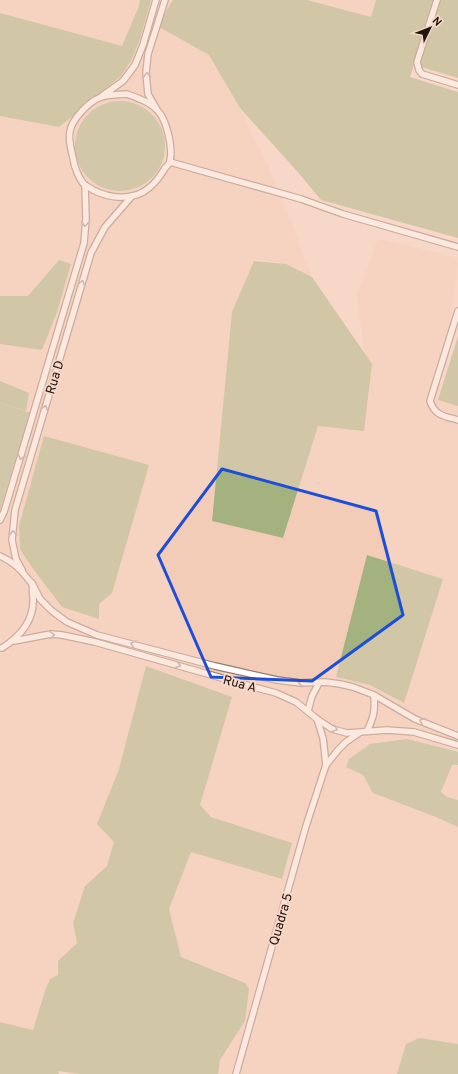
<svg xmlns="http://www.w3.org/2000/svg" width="458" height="1074" font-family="Overpass,sans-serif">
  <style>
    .built { fill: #f3ccb8 }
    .green { fill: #a5b385 }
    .forest { fill: #a3b27f }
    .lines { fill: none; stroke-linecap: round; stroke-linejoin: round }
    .street-casing { stroke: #977a6b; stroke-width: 8 }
    .street { stroke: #fff; stroke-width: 5.5 }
    .oneway { stroke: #9b9693 }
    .marked { fill: none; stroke: #1d4ed8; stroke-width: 3; stroke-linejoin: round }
    .labels { text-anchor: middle; stroke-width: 4; stroke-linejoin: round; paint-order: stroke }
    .street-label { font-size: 13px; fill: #20150f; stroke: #f7d7c7 }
  </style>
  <rect width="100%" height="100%" fill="#f7d7c7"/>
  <!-- built -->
  <g class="built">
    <polygon points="0,0 173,0 157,26 209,55 221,70 274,179 312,277 286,264 255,259 232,312 212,521 283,538 318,426 369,394 357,294 378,239 458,258 458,266 438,400 458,406 458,1045 419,1038 406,1044 397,1074 218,1074 220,1060 245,1021 245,983 181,957 169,909 191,852 282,879 292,843 211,817 200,805 232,697 146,666 123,755 98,824 115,842 107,866 85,886 73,923 77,943 58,961 59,975 33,1030 0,1022"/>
    <polygon points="299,0 376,0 371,17"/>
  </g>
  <!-- green -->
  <g class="green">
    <circle cx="120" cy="146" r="45"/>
    <polygon points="0,402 30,413 0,510"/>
    <polygon points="407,739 447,749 458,752 458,765 452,765 441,792 447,797 458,800 458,827 436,817 373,793 363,775 346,767 349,759 370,744"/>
  </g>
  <!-- forest -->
  <g class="forest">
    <polygon points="140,0 151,0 140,39 131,61 121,76 59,127 0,116 0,13 122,46 139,6"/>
    <polygon points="173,0 307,0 371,17 376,0 458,0 458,78 414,65 410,77 458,92 458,238 321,200 296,170 240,108 209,55 157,26"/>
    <polygon points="59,260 71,264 57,312 42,350 0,344 0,296 28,296"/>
    <polygon points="254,261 286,264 312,277 372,364 364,431 318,426 283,538 212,521 232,312"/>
    <polygon points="458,336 458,406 438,400"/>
    <polygon points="0,381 29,393 26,411 0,402"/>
    <polygon points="44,436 149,465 112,593 99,604 99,619 62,607 31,566 20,549 19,526"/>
    <polygon points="367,555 443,579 404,703 370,685 336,677"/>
    <polygon points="146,666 232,697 200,805 211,817 292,843 282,879 191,852 169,909 181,957 245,983 249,989 245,1021 220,1060 218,1074 80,1074 58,1071 59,1074 0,1074 0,1022 33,1030 46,988 50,979 58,975 58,961 77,943 73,923 85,886 107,866 114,842 97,824 119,769"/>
    <polygon points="419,1038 458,1044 458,1074 397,1074 406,1044"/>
  </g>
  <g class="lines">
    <defs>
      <g id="street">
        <polyline points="437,0 417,62 419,70 422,74 458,85"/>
        <path d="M 127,94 C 138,98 150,102 158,111 C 167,121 173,148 170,161 C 170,163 167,166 165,168 C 161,175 156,182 150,187 C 135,201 110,199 93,190 C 91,188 87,187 85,185 C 79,180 74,166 73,158 C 71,149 68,140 70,131 C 72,119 89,102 99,98 C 107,94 118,95 127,94 Z"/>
        <polyline points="102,96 123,81 135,65 143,45 156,0"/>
        <polyline points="156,108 148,94 146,73 148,54 165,0"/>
        <polyline points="170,162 301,199 343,214 458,247"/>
        <path d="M 458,311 L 430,401 C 435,416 444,416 458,420"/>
        <polyline points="0,520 4,512 84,243 86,219 85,185"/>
        <path d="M 0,556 C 12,561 20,568 28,579 C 28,579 32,583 32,584 C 33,587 32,592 33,596 C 35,620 21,636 2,648 L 0,648"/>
        <polyline points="22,570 16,559 12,540 15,510 91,253 105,227 132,196"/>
        <polyline points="32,583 40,599 52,611 67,622 97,635 215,666 277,680 301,683 325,682 340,684 353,687 374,695 415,719 458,736"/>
        <polyline points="14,641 51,634 62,635 95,642 250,686 276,693 296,702 317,719 332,729 347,733 387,730 414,732 458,745"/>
        <polyline points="308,711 312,696 319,683"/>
        <polyline points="317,719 323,738 326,765"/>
        <path d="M 367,731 C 374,717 375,711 374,695"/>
        <polyline points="236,1074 306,826 326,765 338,750 346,742 359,733"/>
      </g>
    </defs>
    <!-- street casing -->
    <use href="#street" class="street-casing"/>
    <!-- street -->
    <use href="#street" class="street"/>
  </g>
  <!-- one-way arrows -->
  <defs><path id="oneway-chevron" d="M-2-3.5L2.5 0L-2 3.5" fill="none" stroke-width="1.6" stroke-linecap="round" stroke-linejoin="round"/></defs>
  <g class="oneway">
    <use href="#oneway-chevron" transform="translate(147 75) rotate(-91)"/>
    <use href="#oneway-chevron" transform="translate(85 224) rotate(94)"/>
    <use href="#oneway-chevron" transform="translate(82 283) rotate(-73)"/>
    <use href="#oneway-chevron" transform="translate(45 408) rotate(-73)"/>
    <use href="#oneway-chevron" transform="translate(21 457) rotate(107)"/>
    <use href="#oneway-chevron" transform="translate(13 533) rotate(-88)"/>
    <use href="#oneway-chevron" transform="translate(52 635) rotate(-2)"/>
    <use href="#oneway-chevron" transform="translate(133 644) rotate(-164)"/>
    <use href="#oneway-chevron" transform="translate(178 665) rotate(16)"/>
    <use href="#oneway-chevron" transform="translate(301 683) rotate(-177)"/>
    <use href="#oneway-chevron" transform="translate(422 721) rotate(-157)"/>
    <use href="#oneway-chevron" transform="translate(335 729) rotate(20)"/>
  </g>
  <!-- marked area -->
  <path d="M0 0H458V1074H0ZM 222,469 L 376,511 L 403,615 L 312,681 L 211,677 L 158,555 Z" fill="#f7d7c7" fill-opacity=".55" fill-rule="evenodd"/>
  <path class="marked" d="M 222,469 L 376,511 L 403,615 L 312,681 L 211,677 L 158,555 Z"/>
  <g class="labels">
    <!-- street labels -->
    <g class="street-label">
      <text transform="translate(54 377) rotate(-73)" y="5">Rua D</text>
      <text transform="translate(240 683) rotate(15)" y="5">Rua A</text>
      <text transform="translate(280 919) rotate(-74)" y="5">Quadra 5</text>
    </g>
  </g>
  <!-- north arrow -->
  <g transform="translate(430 28) rotate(47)" stroke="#f7d7c7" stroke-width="3" paint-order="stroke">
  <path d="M0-3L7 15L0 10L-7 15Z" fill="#20150f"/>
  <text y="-6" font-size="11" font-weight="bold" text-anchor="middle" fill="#20150f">N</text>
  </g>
</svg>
